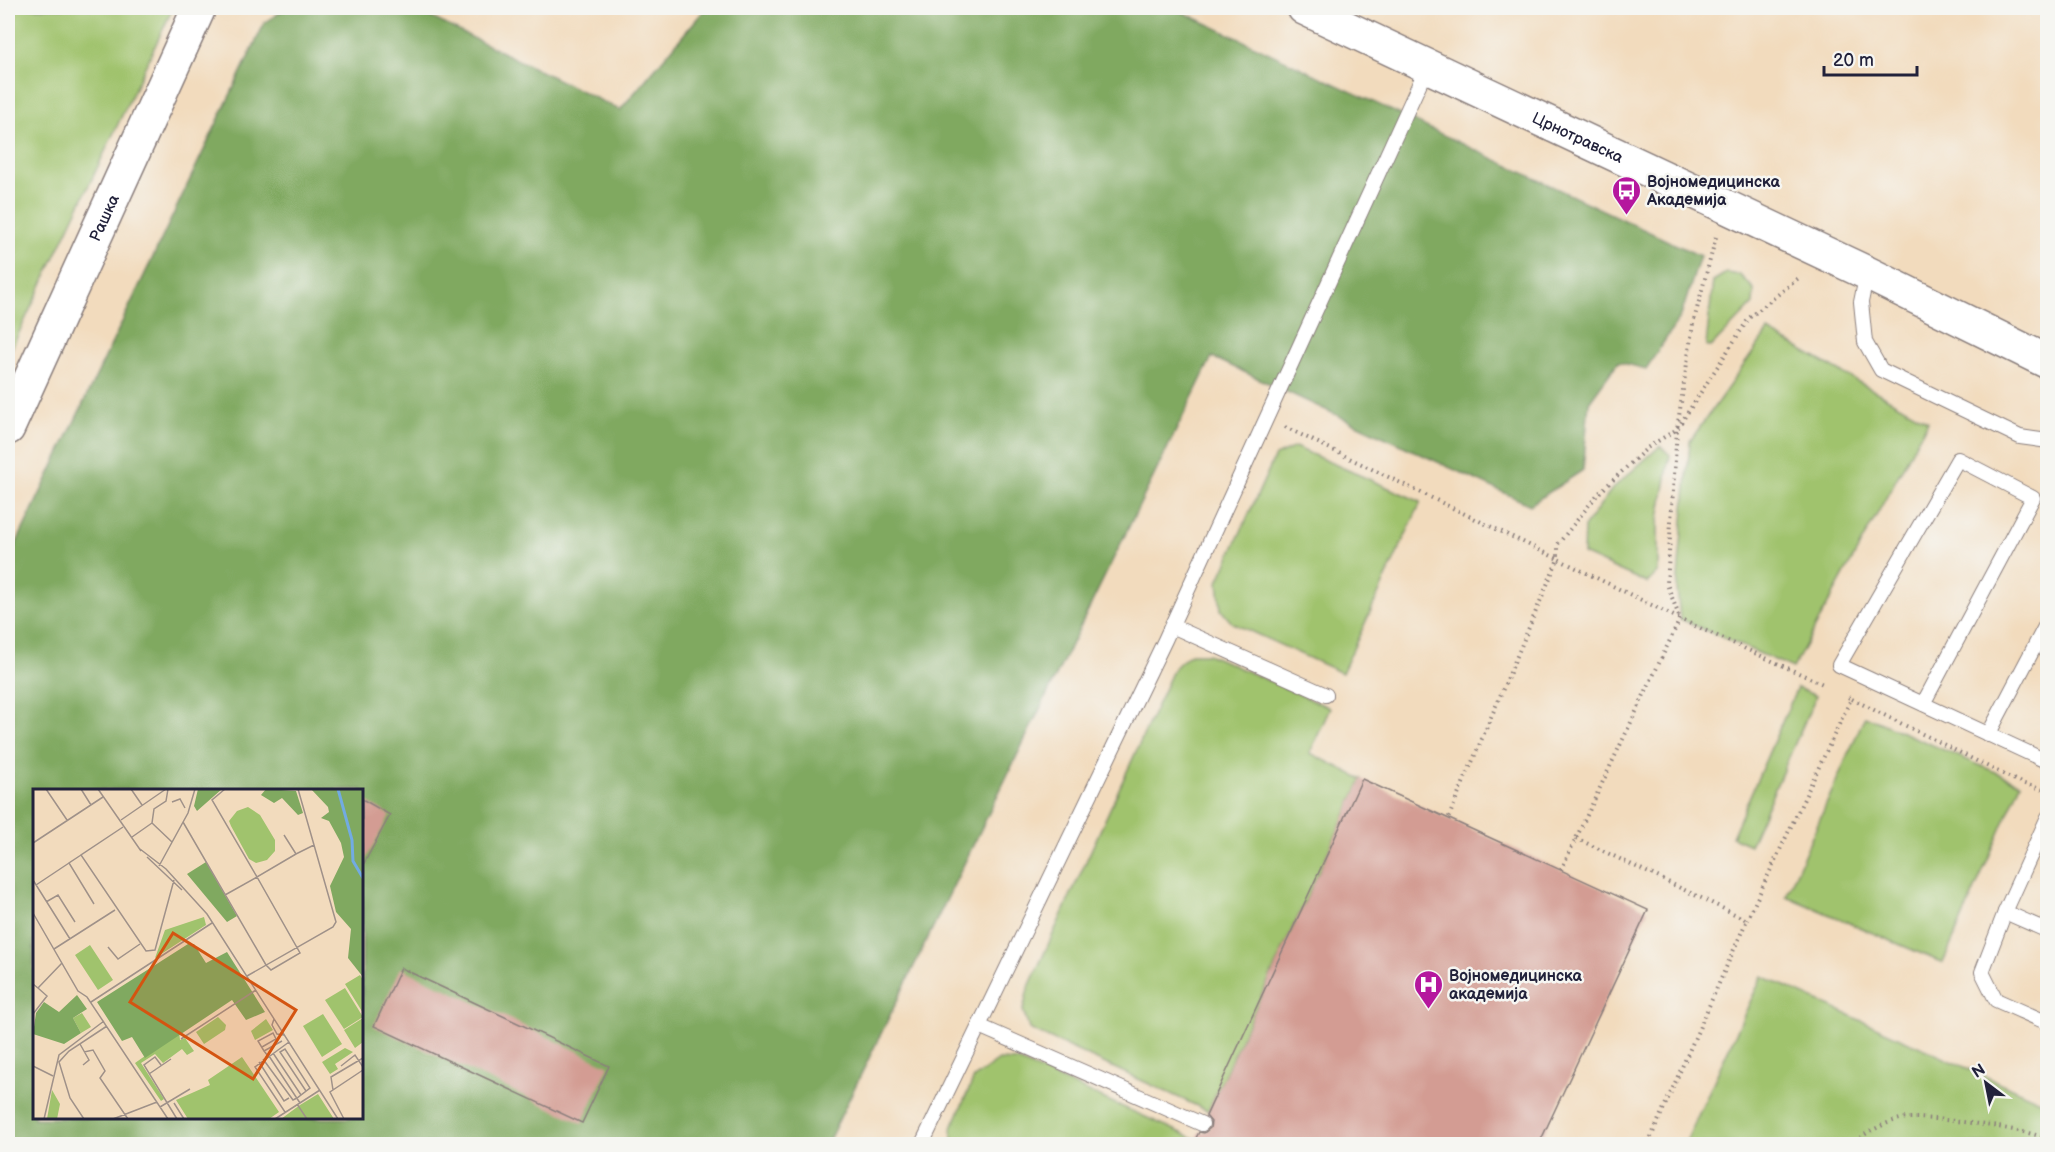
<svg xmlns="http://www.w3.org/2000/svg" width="2055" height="1152" font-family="'Balsamiq Sans',sans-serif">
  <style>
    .green { fill: #a0c36d; stroke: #617254; stroke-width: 1.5 }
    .forest { fill: #80a960; stroke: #51664e; stroke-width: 1.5; fill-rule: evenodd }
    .building { fill: #d39c93 }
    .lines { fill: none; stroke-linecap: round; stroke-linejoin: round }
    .lane-casing { stroke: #8a7e7c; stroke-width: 16 }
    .secondary-casing { stroke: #8a7e7c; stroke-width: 36 }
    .path { stroke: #8a7e7c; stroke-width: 4; stroke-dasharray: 1.5 4.5; stroke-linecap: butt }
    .lane { stroke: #fff; stroke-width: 14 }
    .secondary { stroke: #fff; stroke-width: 33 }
    .labels { text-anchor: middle; stroke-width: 5; stroke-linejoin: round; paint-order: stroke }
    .street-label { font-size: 16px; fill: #22223b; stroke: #f6f6f2 }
    .poi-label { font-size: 16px; font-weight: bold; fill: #22223b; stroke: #f6f6f2; text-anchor: start }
    .inset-river { fill: none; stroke: #72abe2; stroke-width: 3 }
    .inset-road { fill: none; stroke: #9f9189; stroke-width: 1.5 }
    .view { fill: #d45411; fill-opacity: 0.15; stroke: #d45411; stroke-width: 3 }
    .inset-edge { fill: none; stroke: #22223b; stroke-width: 3 }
  </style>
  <rect width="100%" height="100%" fill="#f6f6f2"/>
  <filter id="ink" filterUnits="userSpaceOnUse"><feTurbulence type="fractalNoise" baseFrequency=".0167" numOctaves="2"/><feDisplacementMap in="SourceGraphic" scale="12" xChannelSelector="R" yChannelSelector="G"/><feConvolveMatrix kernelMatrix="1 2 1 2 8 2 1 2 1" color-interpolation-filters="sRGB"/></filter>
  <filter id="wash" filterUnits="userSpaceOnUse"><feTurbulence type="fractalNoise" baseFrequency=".008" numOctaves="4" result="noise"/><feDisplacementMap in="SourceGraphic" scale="24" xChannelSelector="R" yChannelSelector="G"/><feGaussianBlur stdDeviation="1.35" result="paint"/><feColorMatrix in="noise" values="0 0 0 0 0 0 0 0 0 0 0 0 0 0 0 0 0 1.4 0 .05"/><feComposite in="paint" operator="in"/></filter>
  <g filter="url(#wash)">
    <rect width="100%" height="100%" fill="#f2dbbd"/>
    <!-- green -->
    <g class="green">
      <polygon points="8,8 173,8 8,356"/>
      <polygon points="1726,273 1740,275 1754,289 1753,304 1711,347 1706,345 1713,281"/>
      <polygon points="1768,331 1928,421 1793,668 1680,619 1677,589 1690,441"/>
      <polygon points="1660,446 1670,455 1658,525 1658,572 1647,583 1583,554 1584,527 1612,489"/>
      <polygon points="1295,447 1421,502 1342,673 1232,623 1221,610 1218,582 1275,456"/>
      <polygon points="1190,654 1208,654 1330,708 1310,753 1362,779 1208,1111 1029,1029 1023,1010 1028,989 1174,668"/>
      <polygon points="1797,688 1816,696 1750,845 1732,837"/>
      <polygon points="1865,716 2021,783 1943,963 1786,896"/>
      <polygon points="1762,976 2047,1104 2047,1144 1685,1144"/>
      <polygon points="999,1060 1018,1061 1196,1139 1193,1144 954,1144 951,1130 974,1078"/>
    </g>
    <!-- forest -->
    <path class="forest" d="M 287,8 L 412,8 L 620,110 L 706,8 L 1174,8 L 1700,256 L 1681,316 L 1646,369 L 1618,362 L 1589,402 L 1583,470 L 1530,505 L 1212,357 L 827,1144 L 8,1144 L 8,561 L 265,22 ZM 34,790 L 362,790 L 362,1118 L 34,1118 Z"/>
    <g id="blocks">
      <!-- building -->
      <g class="building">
        <polygon points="1362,779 1648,910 1539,1144 1193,1144 1199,1132 1204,1133 1210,1128 1211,1122 1206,1116"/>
        <polygon points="362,799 390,815 362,867"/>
        <polygon points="401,968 609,1066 582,1123 374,1026"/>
      </g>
    </g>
  </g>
  <g filter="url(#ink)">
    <use href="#blocks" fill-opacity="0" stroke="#8a7e7c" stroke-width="1.5"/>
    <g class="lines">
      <defs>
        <g id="lane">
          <polyline points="1867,273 1861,302 1865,342 1881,370 2020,437 2048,441"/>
          <polyline points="1172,626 1326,695"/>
          <polyline points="1923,704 2033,498 1958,459 1839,665 2048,762"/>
          <polyline points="1988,735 2048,621"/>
          <polyline points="2048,817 2005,912 1982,972 1996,1000 2048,1023"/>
          <polyline points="2005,912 2048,931"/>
          <polyline points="979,1026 1202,1124"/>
          <polyline points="922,1144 1165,640 1428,65"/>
        </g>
        <g id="secondary">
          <path id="s1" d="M 1304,8 L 1867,273 L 2048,362"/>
          <path id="s2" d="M 8,428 L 199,8"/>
        </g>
      </defs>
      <!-- lane casing -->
      <use href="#lane" class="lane-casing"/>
      <!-- secondary casing -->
      <use href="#secondary" class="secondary-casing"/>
      <!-- path -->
      <g class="path">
        <polyline points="1716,237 1693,324 1677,429 1667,584 1680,619 1558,559 1558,544 1598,494 1647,448 1677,429 1749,318 1801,276"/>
        <polyline points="1285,427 1558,559 1448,819"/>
        <polyline points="1852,699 2021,783 2048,791"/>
        <polyline points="1576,838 1747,920 1648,1144"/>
        <polyline points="1561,870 1680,619 1825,685"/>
        <polyline points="1747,920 1851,699 1848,697"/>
        <path d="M 1850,1144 C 1863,1135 1883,1123 1900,1119 C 1921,1114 2026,1129 2048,1139"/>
      </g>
      <!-- lane -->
      <use href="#lane" class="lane"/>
      <!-- secondary -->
      <use href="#secondary" class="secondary"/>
    </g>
  </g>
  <!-- icons -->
  <defs>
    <symbol id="bus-pin" viewBox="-11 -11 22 30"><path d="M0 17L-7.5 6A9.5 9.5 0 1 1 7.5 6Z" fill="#b5179e" stroke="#f6f6f2"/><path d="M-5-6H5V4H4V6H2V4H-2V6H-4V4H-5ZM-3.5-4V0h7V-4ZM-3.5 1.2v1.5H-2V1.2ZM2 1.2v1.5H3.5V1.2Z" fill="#fff"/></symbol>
    <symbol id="hospital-pin" viewBox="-11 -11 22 30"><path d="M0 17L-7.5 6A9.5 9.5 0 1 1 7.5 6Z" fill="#b5179e" stroke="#f6f6f2"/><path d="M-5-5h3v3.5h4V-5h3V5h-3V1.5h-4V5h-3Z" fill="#fff"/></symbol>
  </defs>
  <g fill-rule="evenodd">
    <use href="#bus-pin" x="1610" y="174" width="33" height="45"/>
    <use href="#hospital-pin" x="1412" y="968" width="33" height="45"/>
  </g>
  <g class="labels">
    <!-- street labels -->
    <g class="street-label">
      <text dy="6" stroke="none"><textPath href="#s1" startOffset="303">Црнотравска</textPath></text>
      <text dy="6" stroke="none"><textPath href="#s2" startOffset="231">Рашка</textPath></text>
    </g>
    <!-- poi labels -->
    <g class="poi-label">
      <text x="1647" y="187">Војномедицинска<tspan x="1647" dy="18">Академија</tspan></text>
      <text x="1449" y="981">Војномедицинска<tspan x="1449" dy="18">академија</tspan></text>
    </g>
  </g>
  <!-- overview -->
  <g transform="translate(33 789)">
    <rect width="330" height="330" fill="#f2dbbd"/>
    <path d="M 215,18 L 227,26 L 242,51 L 242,62 L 234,71 L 223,74 L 216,70 L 198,37 L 196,32 L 204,22 ZM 171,128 L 173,136 L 122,169 L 132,141 ZM 57,156 L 80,191 L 65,201 L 42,166 ZM 327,186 L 330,191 L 330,224 L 312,195 ZM 312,199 L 330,228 L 311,240 L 292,211 ZM 49,224 L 58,238 L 48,244 L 40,229 ZM 290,225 L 309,255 L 289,268 L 270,237 ZM 185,228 L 193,236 L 192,241 L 171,255 L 163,243 ZM 330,229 L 330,253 L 322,259 L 311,241 ZM 233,230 L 240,241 L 222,251 L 218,242 ZM 146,243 L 147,251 L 152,249 L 161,262 L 154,266 L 149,260 L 130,274 L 122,265 L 108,274 L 131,310 L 128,312 L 102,274 ZM 312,259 L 320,263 L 302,275 L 305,280 L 297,285 L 289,273 ZM 209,268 L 246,323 L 236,330 L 155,330 L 143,311 L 177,296 L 175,291 ZM 19,301 L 27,315 L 24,330 L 14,330 ZM 285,305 L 301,330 L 248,330 L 267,316 Z" fill="#a0c36d"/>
    <path d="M 165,0 L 189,0 L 164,22 L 161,17 ZM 233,0 L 263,2 L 270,24 L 265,26 L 249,9 L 241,14 L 228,6 ZM 278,0 L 330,0 L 330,188 L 315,169 L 318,140 L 303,123 L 297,97 L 311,68 L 308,54 L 296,32 L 288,29 L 296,23 L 295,18 ZM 173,73 L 204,127 L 194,133 L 154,85 ZM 155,155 L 161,155 L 173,174 L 194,163 L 232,223 L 213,231 L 199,211 L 112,269 L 99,248 L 89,252 L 64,213 ZM 44,206 L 54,220 L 40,229 L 48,244 L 31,255 L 0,245 L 3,224 L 11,213 L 26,223 Z" fill="#80a960"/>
    <path class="inset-river" d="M 305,0 L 319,51 L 320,72 L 330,89"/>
    <path class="inset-road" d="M 13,0 L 34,31M 48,0 L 58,16M 65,0 L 108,62M 98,0 L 109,16M 192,0 L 179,11 L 224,88 L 263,65M 139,13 L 147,10 L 152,19M 88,31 L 133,0M 150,33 L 233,176 L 238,181 L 267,164 L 224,88 L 192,106M 119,34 L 121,20 L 133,12 L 135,0M 119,34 L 139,53M 90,38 L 48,66 L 113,162 L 122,161 L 141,91M 251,46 L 263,65 L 281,56M 99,48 L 119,34M 0,54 L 70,8M 107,60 L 133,80 L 174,125 L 305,330M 48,66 L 36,74 L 61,115M 114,68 L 149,101M 126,77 L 155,24 L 162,0M 0,91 L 37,150M 3,96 L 36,74M 13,113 L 25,106 L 42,133M 0,124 L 45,202 L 54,208 L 135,330M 75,158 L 85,170 L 107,155M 21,160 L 82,121M 214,187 L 300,138 L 303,133 L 265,0M 0,195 L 5,199 L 29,174M 58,213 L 179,134M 0,225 L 14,207 L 5,199M 241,230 L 239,236 L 244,245 L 251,246M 148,250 L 223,201M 47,255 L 56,271 L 50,276M 229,258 L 243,250 L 240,244 L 225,252 L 231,262 L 235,267M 231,262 L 249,252M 51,263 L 60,261 L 72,282 L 67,289 L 95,330M 240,264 L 268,306M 236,267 L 267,314M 230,270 L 260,311 L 264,309 L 277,299 L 252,260 L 247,263 L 273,302M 226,273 L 251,312 L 256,309M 128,276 L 122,268 L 111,276 L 144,330M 0,277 L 20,287M 308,277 L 322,266 L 330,278M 116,285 L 138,270M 300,301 L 298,288 L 330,269M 141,314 L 151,330M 264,315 L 274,330M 127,318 L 157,300M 252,323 L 222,278 L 256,253M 11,330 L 26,266 L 71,232M 51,330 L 37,309 L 26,273 L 36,262 L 74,237M 80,330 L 124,313M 242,330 L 287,301M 311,330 L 297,303 L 330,281"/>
    <path class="view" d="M 140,144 L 263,221 L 220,290 L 97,213 Z"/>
    <rect width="330" height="330" class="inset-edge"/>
  </g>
  <!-- margin -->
  <rect width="2055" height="1152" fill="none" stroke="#f6f6f2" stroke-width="30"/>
  <!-- north arrow -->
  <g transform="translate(1986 1083) rotate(328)" stroke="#f6f6f2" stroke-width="4.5" paint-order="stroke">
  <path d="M0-4.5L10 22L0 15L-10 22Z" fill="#22223b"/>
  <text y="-9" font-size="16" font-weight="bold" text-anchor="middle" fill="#22223b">N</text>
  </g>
  <!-- scale -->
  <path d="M1824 66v9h93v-9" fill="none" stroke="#22223b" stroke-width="3"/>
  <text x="1833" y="66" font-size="18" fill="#22223b" stroke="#f6f6f2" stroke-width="4.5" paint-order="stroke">20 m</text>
</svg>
